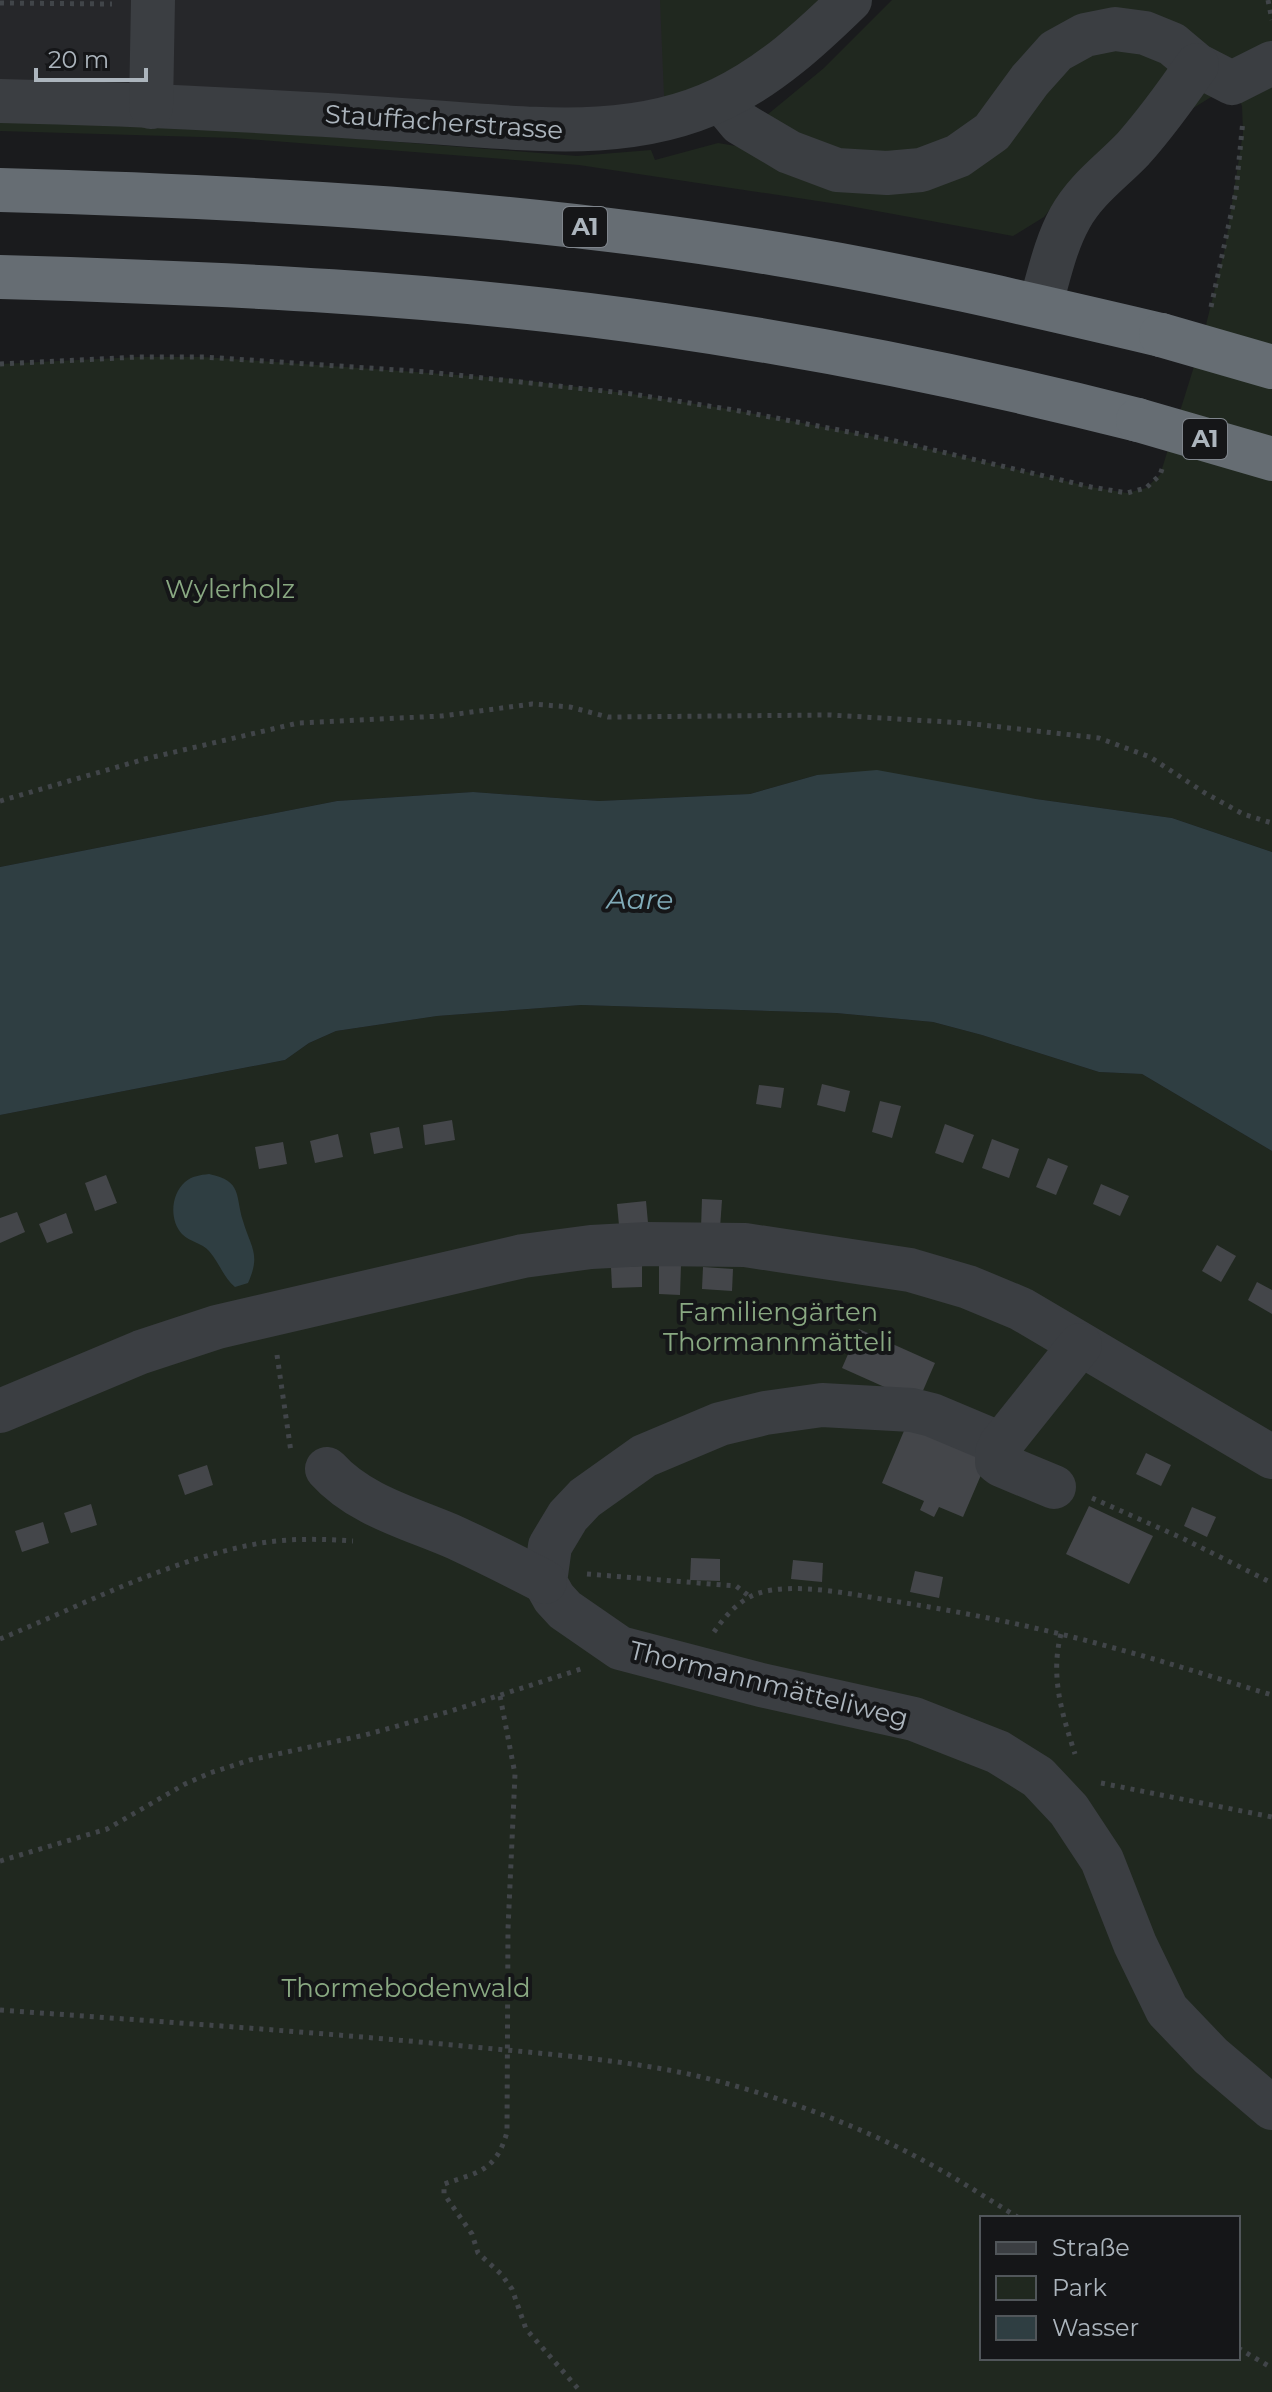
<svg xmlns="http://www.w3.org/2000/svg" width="1272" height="2392" font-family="Montserrat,sans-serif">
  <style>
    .built { fill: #26272a }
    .green { fill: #20281f; fill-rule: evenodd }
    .water { fill: #2f3e42 }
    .building { fill: #44464a }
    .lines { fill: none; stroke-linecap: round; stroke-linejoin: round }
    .path { stroke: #414549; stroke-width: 5; stroke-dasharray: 4 6; stroke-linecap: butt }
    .minor { stroke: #3b3e42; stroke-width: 44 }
    .highway { stroke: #666d73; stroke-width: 44 }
    .highway-bridge { stroke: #666d73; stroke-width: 44 }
    .labels { text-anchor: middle; stroke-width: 8; stroke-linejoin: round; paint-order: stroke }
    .shield { fill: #151618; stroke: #7f858c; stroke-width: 2 }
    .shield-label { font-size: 24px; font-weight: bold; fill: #acb5bd }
    .street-label { font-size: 26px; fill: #acb5bd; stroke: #151618 }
    .park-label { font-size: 26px; fill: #89a982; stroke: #151618 }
    .water-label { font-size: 28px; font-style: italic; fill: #81acb9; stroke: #151618 }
  </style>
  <rect width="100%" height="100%" fill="#1a1b1d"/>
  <!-- built -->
  <polygon class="built" points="0,0 850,0 694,110 0,101"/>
  <!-- green -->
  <g class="green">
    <polygon points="660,0 850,0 665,119"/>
    <polygon points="892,0 1272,0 1272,852 1172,818 1036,799 817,775 750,794 599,801 473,792 337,801 0,867 0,364 137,357 204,357 514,379 632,394 734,410 891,440 1091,487 1127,493 1146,488 1160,475 1202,341 1225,248 1243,133 1242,106 1232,84 1068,186 1044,217 1013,236 844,205 579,165 234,138 0,131 0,122 232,129 577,156 651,150 655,160 718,143 742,147 918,160 815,152 767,115 824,68"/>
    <path d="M 581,1005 L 836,1013 L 933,1022 L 982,1035 L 1099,1072 L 1142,1074 L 1272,1151 L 1272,2392 L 0,2392 L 0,1115 L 285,1060 L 309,1043 L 336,1031 L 437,1016 ZM 982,2218 L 1238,2218 L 1238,2358 L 982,2358 Z"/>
  </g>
  <!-- water -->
  <g class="water">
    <polygon points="877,770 1036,799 1172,818 1272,852 1272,1151 1142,1074 1099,1072 982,1035 933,1022 836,1013 581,1005 437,1016 336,1031 309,1043 285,1060 0,1115 0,867 337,801 473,792 599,801 750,794 817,775"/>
    <path d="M 209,1174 C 243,1181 235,1196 243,1221 C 251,1248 261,1254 248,1283 L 235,1287 C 223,1277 219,1262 209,1251 C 202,1243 190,1242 182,1234 C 169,1220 171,1194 185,1182 C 192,1176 200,1175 209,1174 Z"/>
  </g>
  <!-- building -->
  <g class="building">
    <polygon points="822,1084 850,1091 845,1112 817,1105"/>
    <polygon points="759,1085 784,1088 781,1108 756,1104"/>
    <polygon points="880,1101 901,1106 892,1138 872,1132"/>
    <polygon points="452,1120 455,1140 425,1145 423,1125"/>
    <polygon points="945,1124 974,1135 963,1163 935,1153"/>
    <polygon points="399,1127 403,1148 374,1154 370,1133"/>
    <polygon points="338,1134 343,1157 315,1163 310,1141"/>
    <polygon points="992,1139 1019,1149 1009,1178 982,1168"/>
    <polygon points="283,1142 287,1164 259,1169 255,1147"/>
    <polygon points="1048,1158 1068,1166 1056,1195 1036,1187"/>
    <polygon points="106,1175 117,1203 95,1211 85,1183"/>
    <polygon points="1101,1184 1129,1196 1120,1216 1093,1204"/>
    <polygon points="702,1199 722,1200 720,1228 701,1228"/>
    <polygon points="646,1201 648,1223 619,1225 617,1204"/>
    <polygon points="17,1212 25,1232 0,1243 0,1218"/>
    <polygon points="66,1213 73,1233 47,1243 39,1224"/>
    <polygon points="1217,1245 1236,1256 1221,1282 1202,1271"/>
    <polygon points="659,1265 681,1265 680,1295 659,1294"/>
    <polygon points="642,1266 642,1287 612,1288 611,1267"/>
    <polygon points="703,1267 733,1269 732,1291 702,1289"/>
    <polygon points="1257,1282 1272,1290 1272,1314 1248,1300"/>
    <polygon points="859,1329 935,1363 918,1402 842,1368"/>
    <polygon points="909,1419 990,1454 963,1517 939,1507 934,1517 920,1510 924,1501 882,1483"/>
    <polygon points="1146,1453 1171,1465 1161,1486 1136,1474"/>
    <polygon points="207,1465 213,1485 185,1495 178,1475"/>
    <polygon points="91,1504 97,1525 71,1533 64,1513"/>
    <polygon points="1089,1506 1153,1536 1129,1584 1066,1554"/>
    <polygon points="1192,1507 1216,1517 1207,1537 1184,1526"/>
    <polygon points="43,1522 49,1543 22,1552 15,1531"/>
    <polygon points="691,1558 720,1559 720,1581 690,1580"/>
    <polygon points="793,1560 823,1563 822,1582 791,1579"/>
    <polygon points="915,1571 943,1577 939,1598 910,1592"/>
  </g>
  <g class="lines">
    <!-- path -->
    <g class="path">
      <polyline points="1268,0 1272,20"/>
      <polyline points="0,3 112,4"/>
      <polyline points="53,58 111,60"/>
      <polyline points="1211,307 1236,191 1243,120"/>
      <polyline points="0,364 137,357 204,357 428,372 632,394 734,410 891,440 1091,487 1127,493 1146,488 1160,475 1163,466"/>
      <polyline points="0,801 145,759 298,723 442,716 532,704 570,707 608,717 831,715 965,723 1099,738 1150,757 1205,793 1243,814 1272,823"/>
      <polyline points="277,1355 291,1452"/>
      <polyline points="1092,1498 1184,1539 1272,1583"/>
      <polyline points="587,1574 736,1586 749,1596"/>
      <path d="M 714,1632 C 725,1616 740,1599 759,1593 C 794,1582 851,1594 887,1600 C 963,1612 1039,1627 1114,1648 C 1167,1662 1219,1679 1272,1695"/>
      <path d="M 1061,1634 C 1050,1676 1062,1714 1075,1754"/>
      <path d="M 0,1639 C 85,1604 170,1559 261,1543 C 291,1538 323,1539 353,1541"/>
      <path d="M 500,1696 L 515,1774 L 508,1929 L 507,2132 C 496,2171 479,2172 444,2184 L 444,2194 L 472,2234 L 478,2253 L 501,2274 L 512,2289 L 526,2329 L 581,2392"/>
      <polyline points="1101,1783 1272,1817"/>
      <polyline points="0,1861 107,1829 185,1784 210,1773 250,1760 365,1735 451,1711 581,1669"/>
      <path d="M 0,2010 C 151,2021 302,2031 453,2045 C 533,2053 615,2058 693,2075 C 770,2093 857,2124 926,2162 C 958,2179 988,2199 1019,2218"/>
      <polyline points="1238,2348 1272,2368"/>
    </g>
    <!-- minor -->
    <g class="minor">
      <polyline points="721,100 740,123 789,152 837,170 887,173 921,170 958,156 992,132 1030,80 1056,51 1085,35 1115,29 1145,33 1172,44 1197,65 1232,83 1272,63"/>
      <path d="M 0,101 C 103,103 206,108 308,114 C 363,117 417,121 471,125 C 556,131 642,137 721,99 C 770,76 812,37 850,0"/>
      <polyline points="151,107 153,0"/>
      <path d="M 1040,306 C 1049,276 1055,245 1070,218 C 1086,189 1111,172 1133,149 C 1157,122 1177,94 1197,65"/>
      <polyline points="0,1411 141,1352 217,1327 523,1256 591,1247 648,1244 745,1245 910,1270 968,1287 1021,1309 1272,1457"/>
      <polyline points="1001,1444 932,1415 912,1410 822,1405 765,1413 720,1424 644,1456 585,1498 568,1516 550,1546 545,1582 554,1598 565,1610 620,1648 761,1685 914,1719 998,1752 1038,1777 1069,1810 1102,1860 1135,1944 1167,2010 1211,2056 1272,2108"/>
      <path d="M 327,1469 C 360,1506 413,1519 456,1538 C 486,1552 516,1567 545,1582"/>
      <polyline points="1054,1487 1001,1465 997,1462 997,1453 1001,1444 1080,1345"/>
    </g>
    <!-- highway -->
    <g class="highway">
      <path d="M 0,190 C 259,197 520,211 777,254 C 906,275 1033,305 1161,335"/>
      <path d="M 0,277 C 221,283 444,293 664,325 C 824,348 981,380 1138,420"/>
    </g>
    <!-- highway-bridge -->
    <g class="highway-bridge">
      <polyline points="1161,335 1272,367"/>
      <polyline points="1138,420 1272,459"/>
    </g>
  </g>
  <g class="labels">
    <!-- shield labels -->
    <g class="shield">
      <rect x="563" y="207" width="44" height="40" rx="6"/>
      <rect x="1183" y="419" width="44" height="40" rx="6"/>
    </g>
    <g class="shield-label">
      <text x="585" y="235">A1</text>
      <text x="1205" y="447">A1</text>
    </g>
    <!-- street labels -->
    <g class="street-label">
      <text transform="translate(444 122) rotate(4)" y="9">Stauffacherstrasse</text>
      <text transform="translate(769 1684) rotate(14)" y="9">Thormannmätteliweg</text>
    </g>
    <!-- park labels -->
    <g class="park-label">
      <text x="230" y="598">Wylerholz</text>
      <text x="778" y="1321">Familiengärten<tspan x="778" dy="30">Thormannmätteli</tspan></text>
      <text x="406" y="1997">Thormebodenwald</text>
    </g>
    <!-- water labels -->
    <g class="water-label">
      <text transform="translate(640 899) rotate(1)" y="10">Aare</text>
    </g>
  </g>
  <!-- legend -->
  <rect x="980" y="2216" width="260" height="144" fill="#151618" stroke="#51565a" stroke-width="2"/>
  <rect x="996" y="2242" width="40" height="12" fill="#3b3e42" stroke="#51565a" stroke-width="2"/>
  <text x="1052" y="2256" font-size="24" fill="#acb5bd">Straße</text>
  <rect x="996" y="2276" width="40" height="24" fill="#20281f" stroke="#51565a" stroke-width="2"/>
  <text x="1052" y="2296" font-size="24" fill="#acb5bd">Park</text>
  <rect x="996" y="2316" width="40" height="24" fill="#2f3e42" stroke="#51565a" stroke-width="2"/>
  <text x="1052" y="2336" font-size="24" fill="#acb5bd">Wasser</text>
  <!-- scale -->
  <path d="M36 68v12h110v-12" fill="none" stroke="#acb5bd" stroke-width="4"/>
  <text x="48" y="68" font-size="24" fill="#acb5bd" stroke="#151618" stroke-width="6" paint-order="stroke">20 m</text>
</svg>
